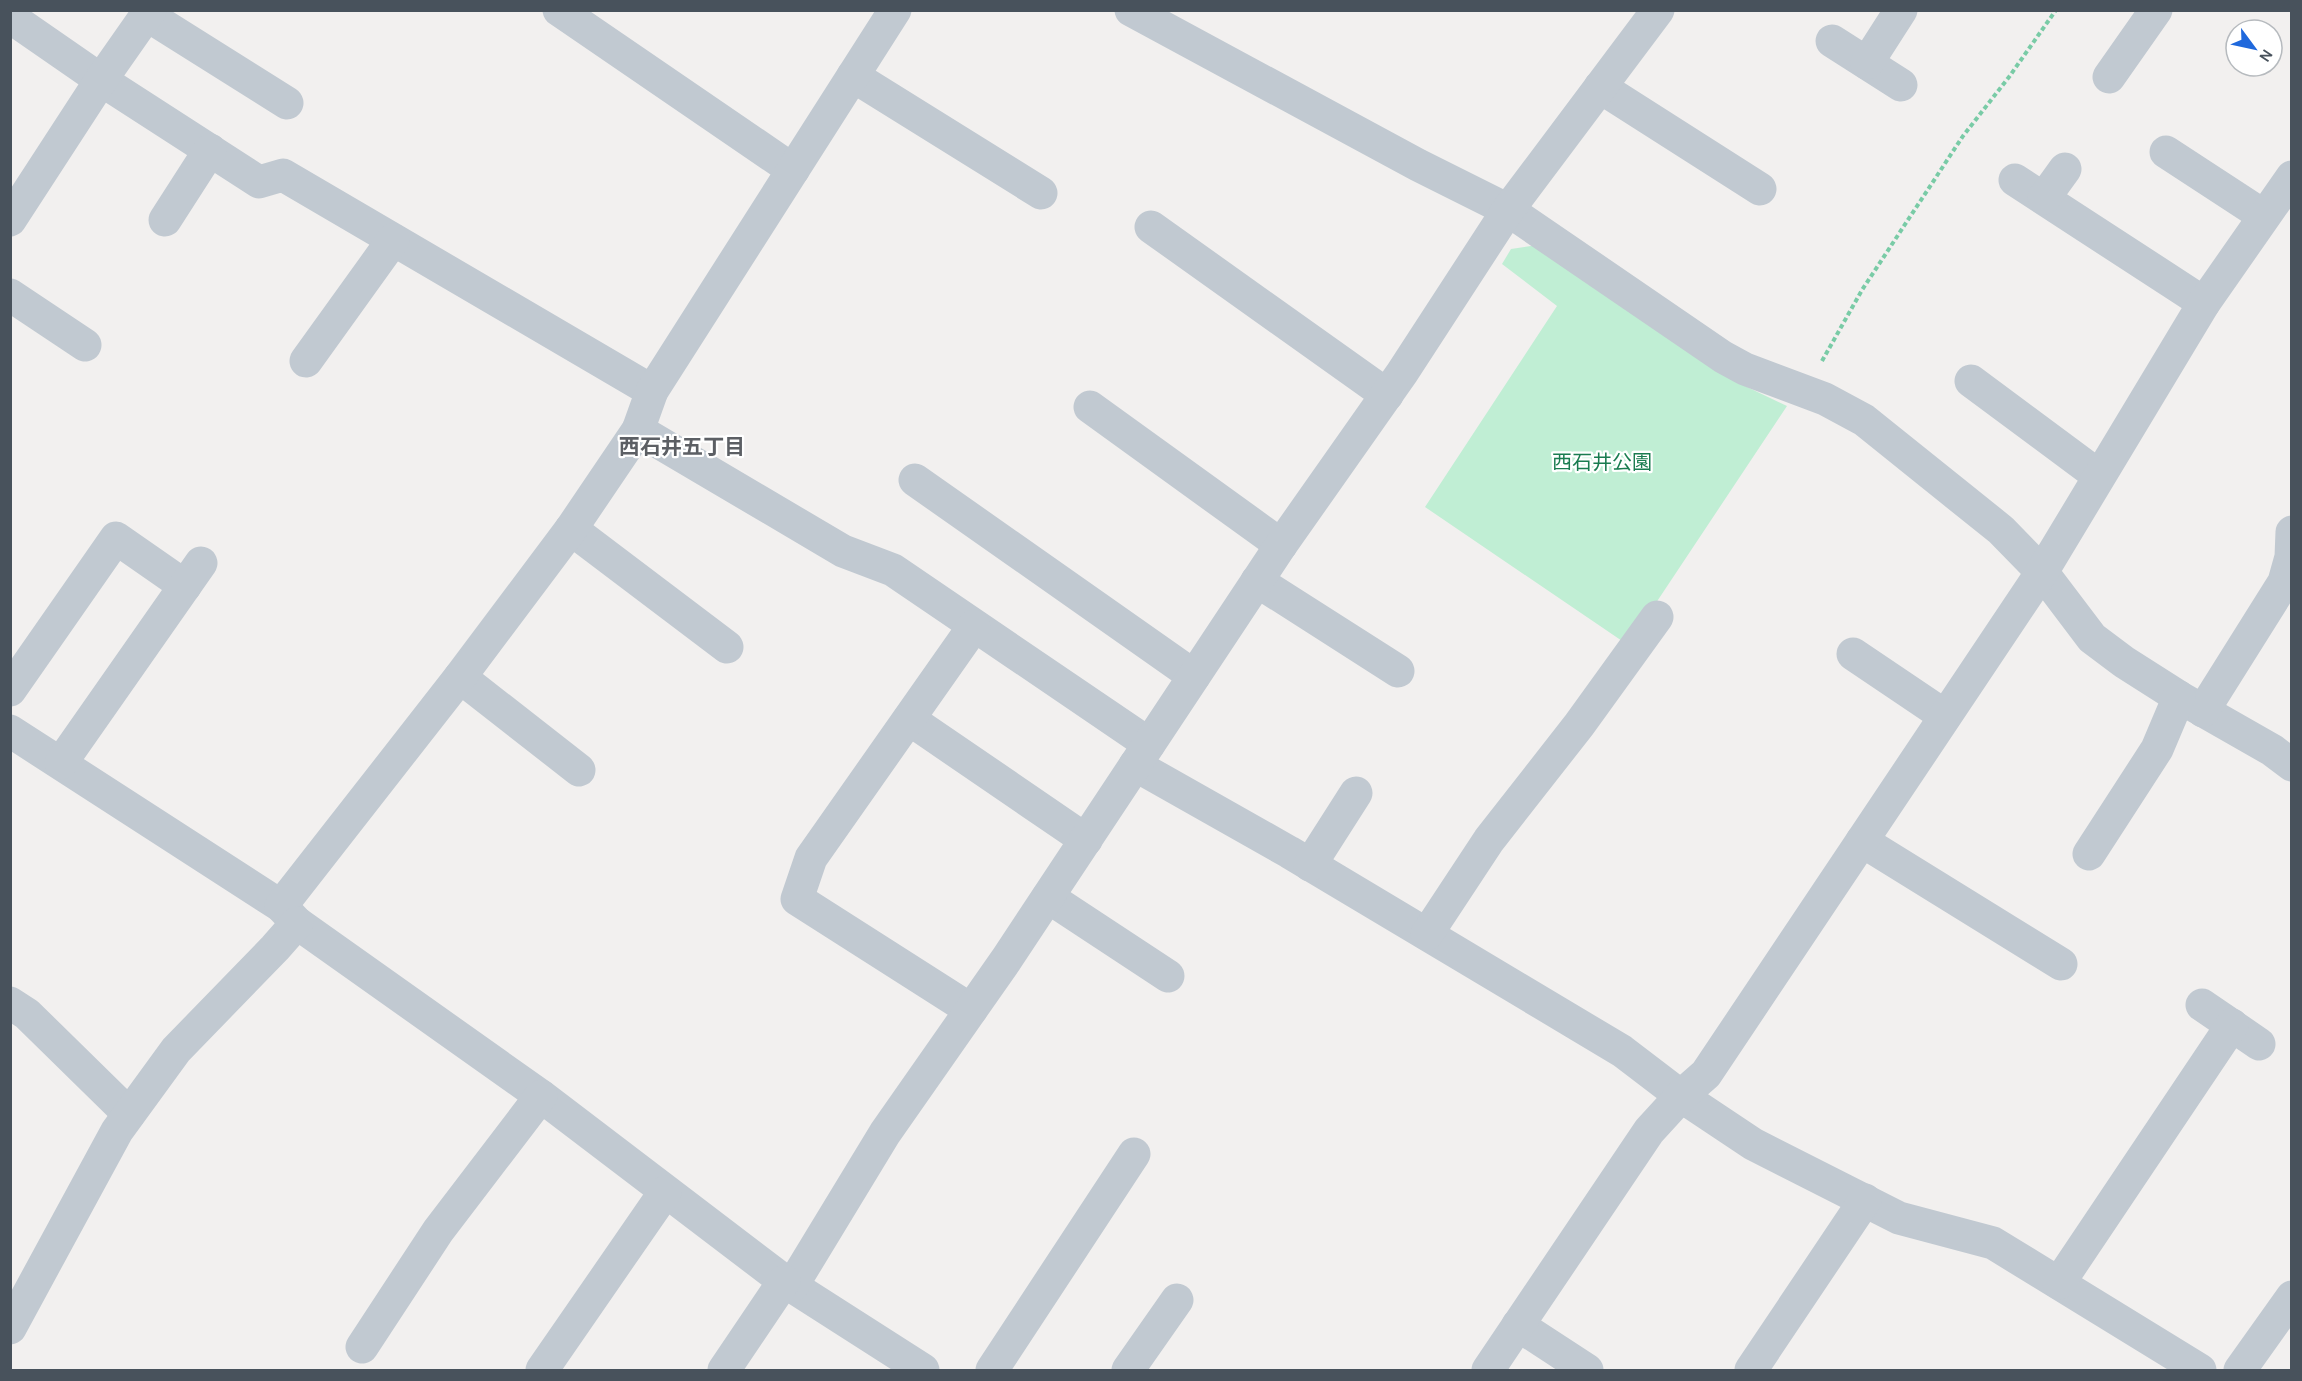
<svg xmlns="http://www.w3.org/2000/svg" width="2302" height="1381" font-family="Karla,'Noto Sans JP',sans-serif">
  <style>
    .green { fill: #c0eed4 }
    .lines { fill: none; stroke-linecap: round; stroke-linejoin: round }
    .path { stroke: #79cba6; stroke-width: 4; stroke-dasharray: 4.5 3; stroke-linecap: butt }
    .street { stroke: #c1c9d1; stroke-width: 33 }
    .labels { text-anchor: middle; stroke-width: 4.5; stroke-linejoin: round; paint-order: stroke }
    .park-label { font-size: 20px; fill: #1a7c50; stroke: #fff }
    .neighbourhood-label { font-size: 21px; font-weight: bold; fill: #5c5f64; stroke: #fff }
  </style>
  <rect width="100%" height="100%" fill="#f2f0ef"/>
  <!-- green -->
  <polygon class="green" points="1538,245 1745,386 1787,406 1628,645 1425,507 1557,306 1502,264 1511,249"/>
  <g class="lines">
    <!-- path -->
    <polyline class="path" points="1822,361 1862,290 1963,136 2009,77 2056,10"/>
    <!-- street -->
    <g class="street">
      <polyline points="559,10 793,170"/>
      <polyline points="1131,10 1418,165 1508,210 1723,357 1745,369 1825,399 1864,420 2001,530 2042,572 2092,638 2124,662 2179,697 2272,750 2292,765"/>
      <polyline points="147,15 287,103"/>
      <polyline points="10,17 101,80 259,182 283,175 652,391"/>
      <polyline points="1832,41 1901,85"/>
      <polyline points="1867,63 1901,10"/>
      <polyline points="853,76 1041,193"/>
      <polyline points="2109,77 2156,10"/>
      <polyline points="1600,87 1760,189"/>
      <polyline points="2166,152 2264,216"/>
      <polyline points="2015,180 2204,303"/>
      <polyline points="2044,198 2065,169"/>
      <polyline points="10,220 101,80 150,10"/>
      <polyline points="165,220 210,150"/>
      <polyline points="1151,227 1387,395"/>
      <polyline points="10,295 85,345"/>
      <polyline points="306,361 393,240"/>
      <polyline points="1971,381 2099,476"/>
      <polyline points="1090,407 1281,545"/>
      <polyline points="638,430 843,551 893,570 1149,744"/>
      <polyline points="915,480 1194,676"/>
      <polyline points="571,529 727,647"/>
      <polyline points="1257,581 1398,671"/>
      <polyline points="1853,654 1945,716"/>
      <polyline points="460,677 579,770"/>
      <polyline points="10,690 116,538 185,586"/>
      <polyline points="2203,711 2284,582 2291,557 2292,532"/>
      <polyline points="909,719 1086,840"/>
      <polyline points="10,731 281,906 297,923 541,1096 784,1281 923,1370"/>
      <polyline points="61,763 201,563"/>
      <polyline points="1135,765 1289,852 1622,1051 1681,1096 1753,1144 1899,1218 1993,1243 2200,1370"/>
      <polyline points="1862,841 2061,964"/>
      <polyline points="2089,854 2157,749 2179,697"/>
      <polyline points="1310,865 1356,793"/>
      <polyline points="1048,897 1168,976"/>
      <polyline points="281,906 460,677 571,529 638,430 652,391 895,10"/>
      <polyline points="1427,934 1489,840 1579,725 1657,617"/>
      <polyline points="10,1003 27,1014 129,1114"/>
      <polyline points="2202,1005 2259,1044"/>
      <polyline points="971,1010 797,899 811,858 974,626"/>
      <polyline points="2059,1283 2232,1025"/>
      <polyline points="792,1286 885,1133 1006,960 1281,545 1402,373 1508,210 1658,10"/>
      <polyline points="1518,1325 1587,1370"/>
      <polyline points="10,1328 117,1131 176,1050 275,948 297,923"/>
      <polyline points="362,1347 438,1231 541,1096"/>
      <polyline points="542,1370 665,1192"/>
      <polyline points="724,1370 784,1281"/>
      <polyline points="992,1370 1134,1154"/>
      <polyline points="1128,1370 1177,1300"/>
      <polyline points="1488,1370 1649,1131 1681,1096 1706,1074 2042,572 2204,303 2292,177"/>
      <polyline points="1751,1370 1865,1200"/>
      <polyline points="2240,1370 2292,1297"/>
    </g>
  </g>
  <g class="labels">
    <!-- park labels -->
    <g class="park-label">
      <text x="1602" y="469">西石井公園</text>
    </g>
    <!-- neighbourhood labels -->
    <g class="neighbourhood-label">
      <text x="682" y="454">西石井五丁目</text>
    </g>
  </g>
  <!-- border -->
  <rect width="2302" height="1381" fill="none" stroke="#48525c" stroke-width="24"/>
  <!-- north arrow -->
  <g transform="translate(2254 48) rotate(123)"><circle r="28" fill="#ffffff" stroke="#b6babe" stroke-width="1.5"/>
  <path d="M0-4.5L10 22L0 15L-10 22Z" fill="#1f68dc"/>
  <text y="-9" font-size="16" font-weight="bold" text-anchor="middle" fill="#48525c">N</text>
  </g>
</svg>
